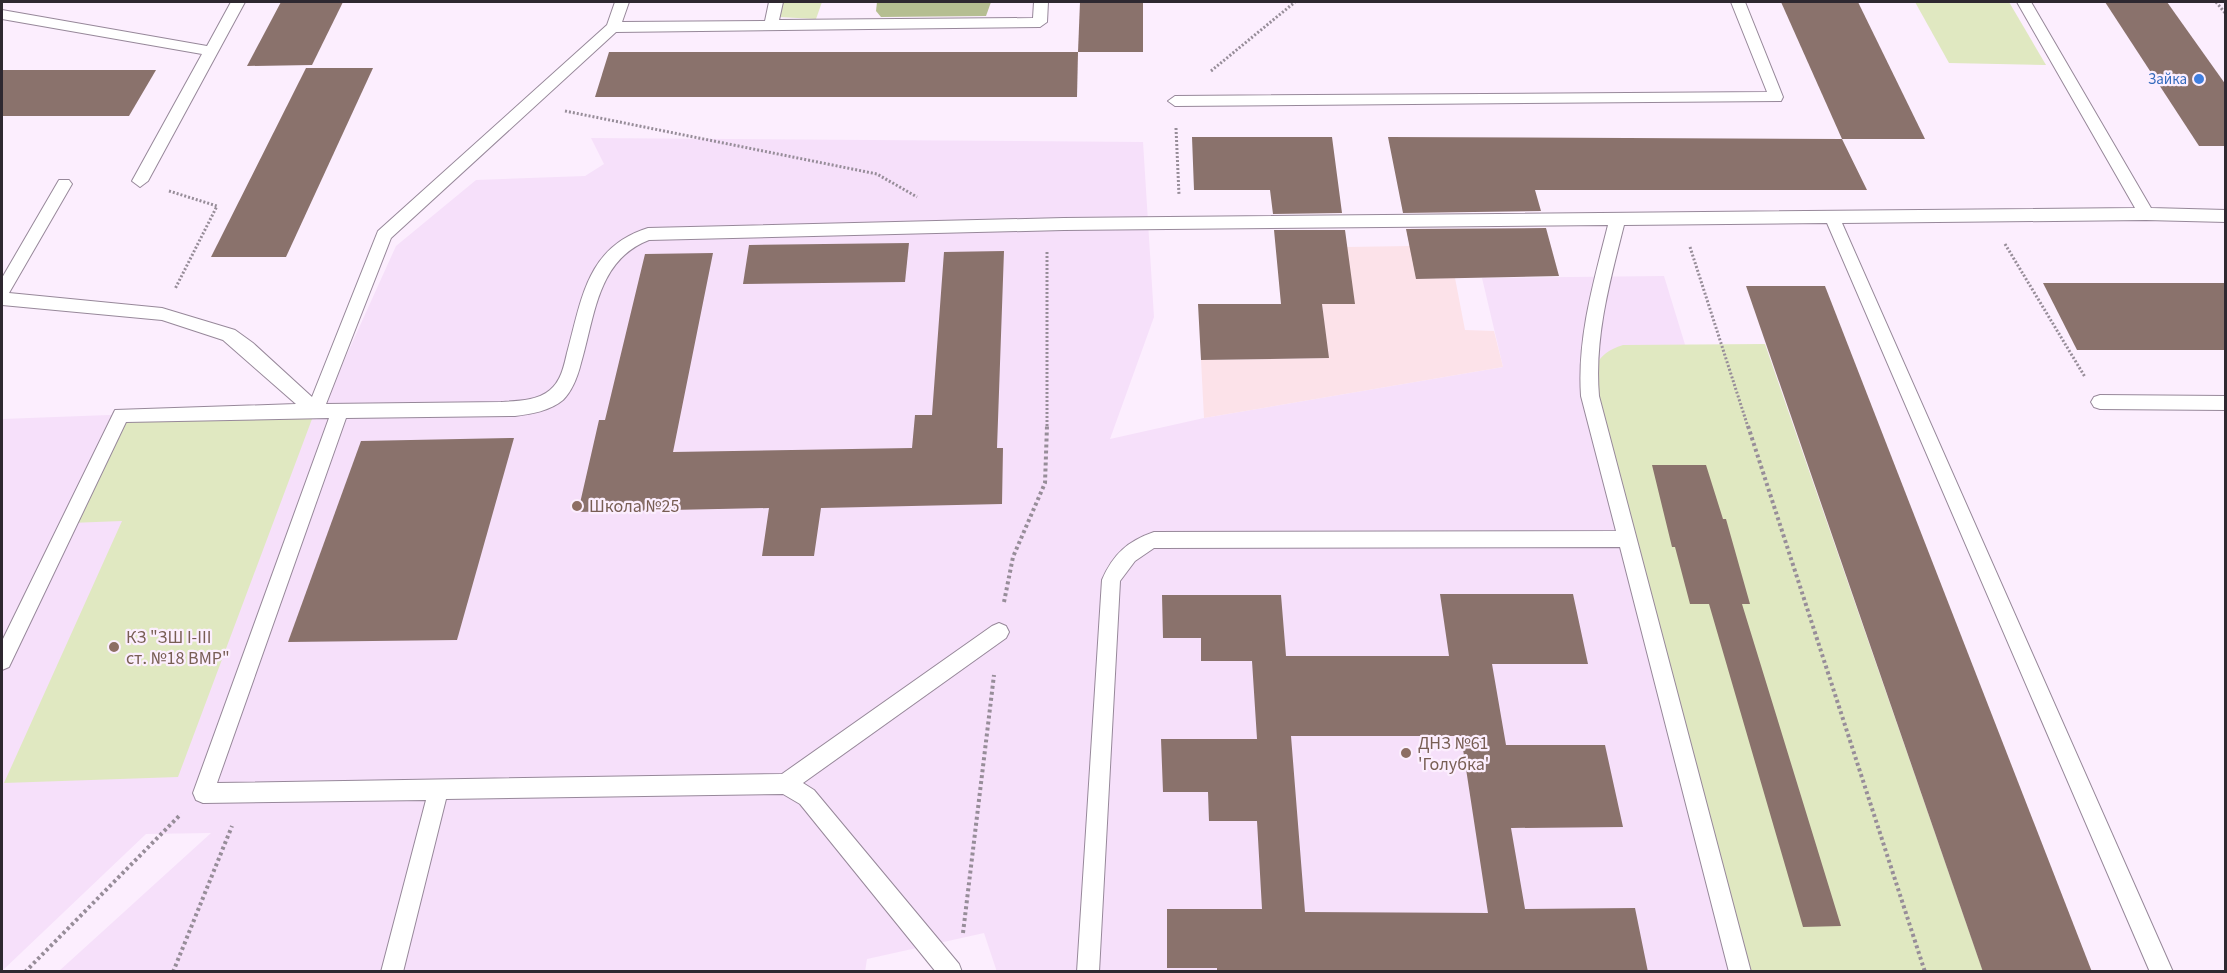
<svg xmlns="http://www.w3.org/2000/svg" width="2227" height="973" font-family="'Source Sans 3',sans-serif">
  <style>
    .built { fill: #f6e0fa }
    .industrial { fill: #fce2e9 }
    .green { fill: #e0e8c1 }
    .forest { fill: #b5be91 }
    .building { fill: #8a726c; fill-rule: evenodd }
    .lines { fill: none; stroke-linecap: round; stroke-linejoin: round }
    .lane-casing { stroke: #97889a; stroke-width: 2 }
    .path-far1 { stroke: #978d99; stroke-width: 3; stroke-dasharray: 2 2; stroke-linecap: butt }
    .path { stroke: #978d99; stroke-width: 4; stroke-dasharray: 3 3; stroke-linecap: butt }
    .lane { fill: #fff; fill-rule: evenodd }
    .shop-dot { fill: #3f7fe0; stroke: #fceefe; stroke-width: 2 }
    .education-dot { fill: #8d6e63; stroke: #fceefe; stroke-width: 2 }
    .labels { text-anchor: middle; stroke-width: 4.5; stroke-linejoin: round; paint-order: stroke }
    .far-shop-label { font-size: 15px; fill: #366cbe; stroke: #fceefe; text-anchor: end }
    .education-label { font-size: 18px; fill: #785e54; stroke: #fceefe; text-anchor: start }
  </style>
  <rect width="100%" height="100%" fill="#fceefe"/>
  <!-- built -->
  <polygon class="built" points="591,138 1143,142 1154,317 1110,439 1204,418 1503,367 1482,278 1664,276 1877,971 997,972 984,933 867,959 865,972 59,971 211,833 146,834 2,971 2,419 295,408 334,383 396,246 476,180 585,176 604,164"/>
  <!-- industrial -->
  <polygon class="industrial" points="1410,246 1417,279 1455,278 1465,330 1494,331 1503,367 1204,418 1201,360 1328,358 1322,304 1347,247"/>
  <!-- green -->
  <g class="green">
    <polygon points="782,2 822,2 816,19 779,17"/>
    <polygon points="1915,2 2009,2 2046,65 1949,63"/>
    <path d="M 1765,344 L 1983,971 L 1740,971 L 1590,396 C 1594,369 1594,354 1623,345 Z"/>
    <polygon points="315,411 178,777 4,783 122,521 70,523 121,415"/>
  </g>
  <!-- forest -->
  <polygon class="forest" points="877,2 991,2 986,16 881,17 876,11"/>
  <!-- building -->
  <g class="building">
    <polygon points="281,2 343,2 312,65 247,66"/>
    <polygon points="1080,2 1143,2 1143,52 1078,52"/>
    <polygon points="1781,2 1858,2 1925,139 1842,139"/>
    <polygon points="2105,2 2167,2 2226,85 2226,146 2199,146"/>
    <polygon points="609,52 1078,52 1077,97 595,97"/>
    <polygon points="306,68 373,68 286,257 211,257"/>
    <polygon points="2,70 156,70 129,116 2,116"/>
    <polygon points="1192,137 1332,137 1342,213 1273,214 1270,190 1194,190"/>
    <polygon points="1388,137 1842,139 1867,190 1535,190 1541,211 1403,213"/>
    <polygon points="1546,228 1559,276 1416,279 1406,229"/>
    <polygon points="1274,230 1345,230 1355,304 1322,304 1329,358 1201,360 1198,304 1281,304"/>
    <polygon points="909,243 905,282 743,284 749,245"/>
    <polygon points="1004,251 997,448 1003,448 1002,504 821,508 814,556 762,556 769,508 578,512 599,420 605,420 645,254 713,253 673,452 912,448 915,415 932,415 944,252"/>
    <polygon points="2043,283 2226,283 2226,350 2077,350"/>
    <polygon points="1746,286 1825,286 2092,972 1983,972"/>
    <polygon points="514,438 457,640 288,642 361,441"/>
    <polygon points="1652,465 1706,465 1723,519 1726,519 1750,604 1742,604 1841,926 1803,927 1709,604 1690,604 1675,547 1672,547"/>
    <path d="M 1440,594 L 1573,594 L 1588,664 L 1492,664 L 1506,745 L 1605,745 L 1623,827 L 1511,828 L 1525,909 L 1635,908 L 1648,972 L 1217,972 L 1217,968 L 1167,968 L 1167,909 L 1262,909 L 1257,821 L 1209,821 L 1208,792 L 1163,792 L 1161,739 L 1257,739 L 1252,661 L 1201,661 L 1201,638 L 1163,638 L 1162,595 L 1281,595 L 1286,656 L 1449,656 ZM 1291,736 L 1461,736 L 1488,913 L 1305,912 Z"/>
  </g>
  <g class="lines">
    <defs>
      <g id="lane">
        <polygon points="231,2 245,2 148,181 140,187 132,181 202,54 2,19 2,10 207,46"/>
        <path d="M 615,2 L 629,2 L 622,22 L 765,21 L 769,2 L 783,2 L 779,20 L 1033,18 L 1034,2 L 1048,2 L 1047,22 L 1040,27 L 616,32 L 391,238 L 326,404 L 501,402 C 517,401 537,401 550,390 C 561,381 564,366 567,353 C 582,298 587,247 648,228 L 1064,218 L 2135,208 L 2017,2 L 2031,2 L 2151,208 L 2226,210 L 2226,222 L 2146,220 L 1842,223 L 2173,972 L 2150,972 L 1827,223 L 1624,225 C 1610,281 1594,337 1599,396 L 1751,972 L 1729,972 L 1620,547 L 1154,548 L 1135,561 L 1120,581 L 1099,972 L 1077,972 L 1102,580 C 1113,554 1128,541 1154,532 L 1616,531 L 1581,396 C 1577,337 1594,281 1608,225 L 1064,230 L 649,240 C 597,260 595,316 581,363 C 578,375 573,390 563,400 C 550,411 531,414 515,416 L 346,418 L 217,783 L 782,774 L 992,626 L 999,623 L 1006,626 L 1009,632 L 1006,638 L 803,783 L 814,790 L 959,964 L 962,972 L 936,972 L 800,804 L 783,794 L 446,799 L 403,972 L 381,972 L 426,800 L 203,803 L 196,800 L 193,793 L 329,418 L 126,422 L 9,667 L 2,670 L 2,641 L 115,410 L 296,404 L 223,340 L 162,320 L 2,305 L 2,278 L 59,180 L 69,180 L 72,184 L 9,293 L 162,308 L 235,330 L 253,343 L 312,397 L 378,231 L 607,25 Z"/>
        <polygon points="1731,2 1745,2 1783,97 1781,101 1175,106 1168,101 1175,96 1767,92"/>
        <polygon points="2100,395 2226,396 2226,410 2100,409 2094,407 2091,402 2094,397"/>
      </g>
    </defs>
    <!-- lane casing -->
    <use href="#lane" class="lane-casing"/>
    <!-- path-far1 -->
    <g class="path-far1">
      <polyline points="2216,2 2226,14"/>
      <polyline points="1211,71 1295,2"/>
      <polyline points="565,111 877,174 917,197"/>
      <polyline points="1176,128 1179,195"/>
      <polyline points="169,191 217,206 175,289"/>
      <polyline points="2005,244 2085,377"/>
      <polyline points="1690,247 1748,427"/>
      <polyline points="1047,252 1047,427"/>
    </g>
    <!-- path -->
    <g class="path">
      <polyline points="1748,426 1925,972"/>
      <polyline points="1004,602 1013,557 1045,483 1047,426"/>
      <polyline points="963,933 994,675"/>
      <polyline points="25,972 181,814"/>
      <polyline points="173,972 232,826"/>
    </g>
    <!-- lane -->
    <use href="#lane" class="lane"/>
  </g>
  <!-- markers -->
  <circle class="shop-dot" cx="2199" cy="79" r="6"/>
  <g class="education-dot">
    <circle cx="577" cy="506" r="6"/>
    <circle cx="114" cy="647" r="6"/>
    <circle cx="1406" cy="753" r="6"/>
  </g>
  <g class="labels">
    <!-- far-shop labels -->
    <g class="far-shop-label">
      <text x="2187" y="84">Зайка</text>
    </g>
    <!-- education labels -->
    <g class="education-label">
      <text x="589" y="512">Школа №25</text>
      <text x="126" y="643">КЗ "ЗШ І-ІІІ<tspan x="126" dy="21">ст. №18 ВМР"</tspan></text>
      <text x="1418" y="749">ДНЗ №61<tspan x="1418" dy="21">'Голубка'</tspan></text>
    </g>
  </g>
  <!-- border -->
  <rect width="2227" height="973" fill="none" stroke="#2e2830" stroke-width="6"/>
</svg>
